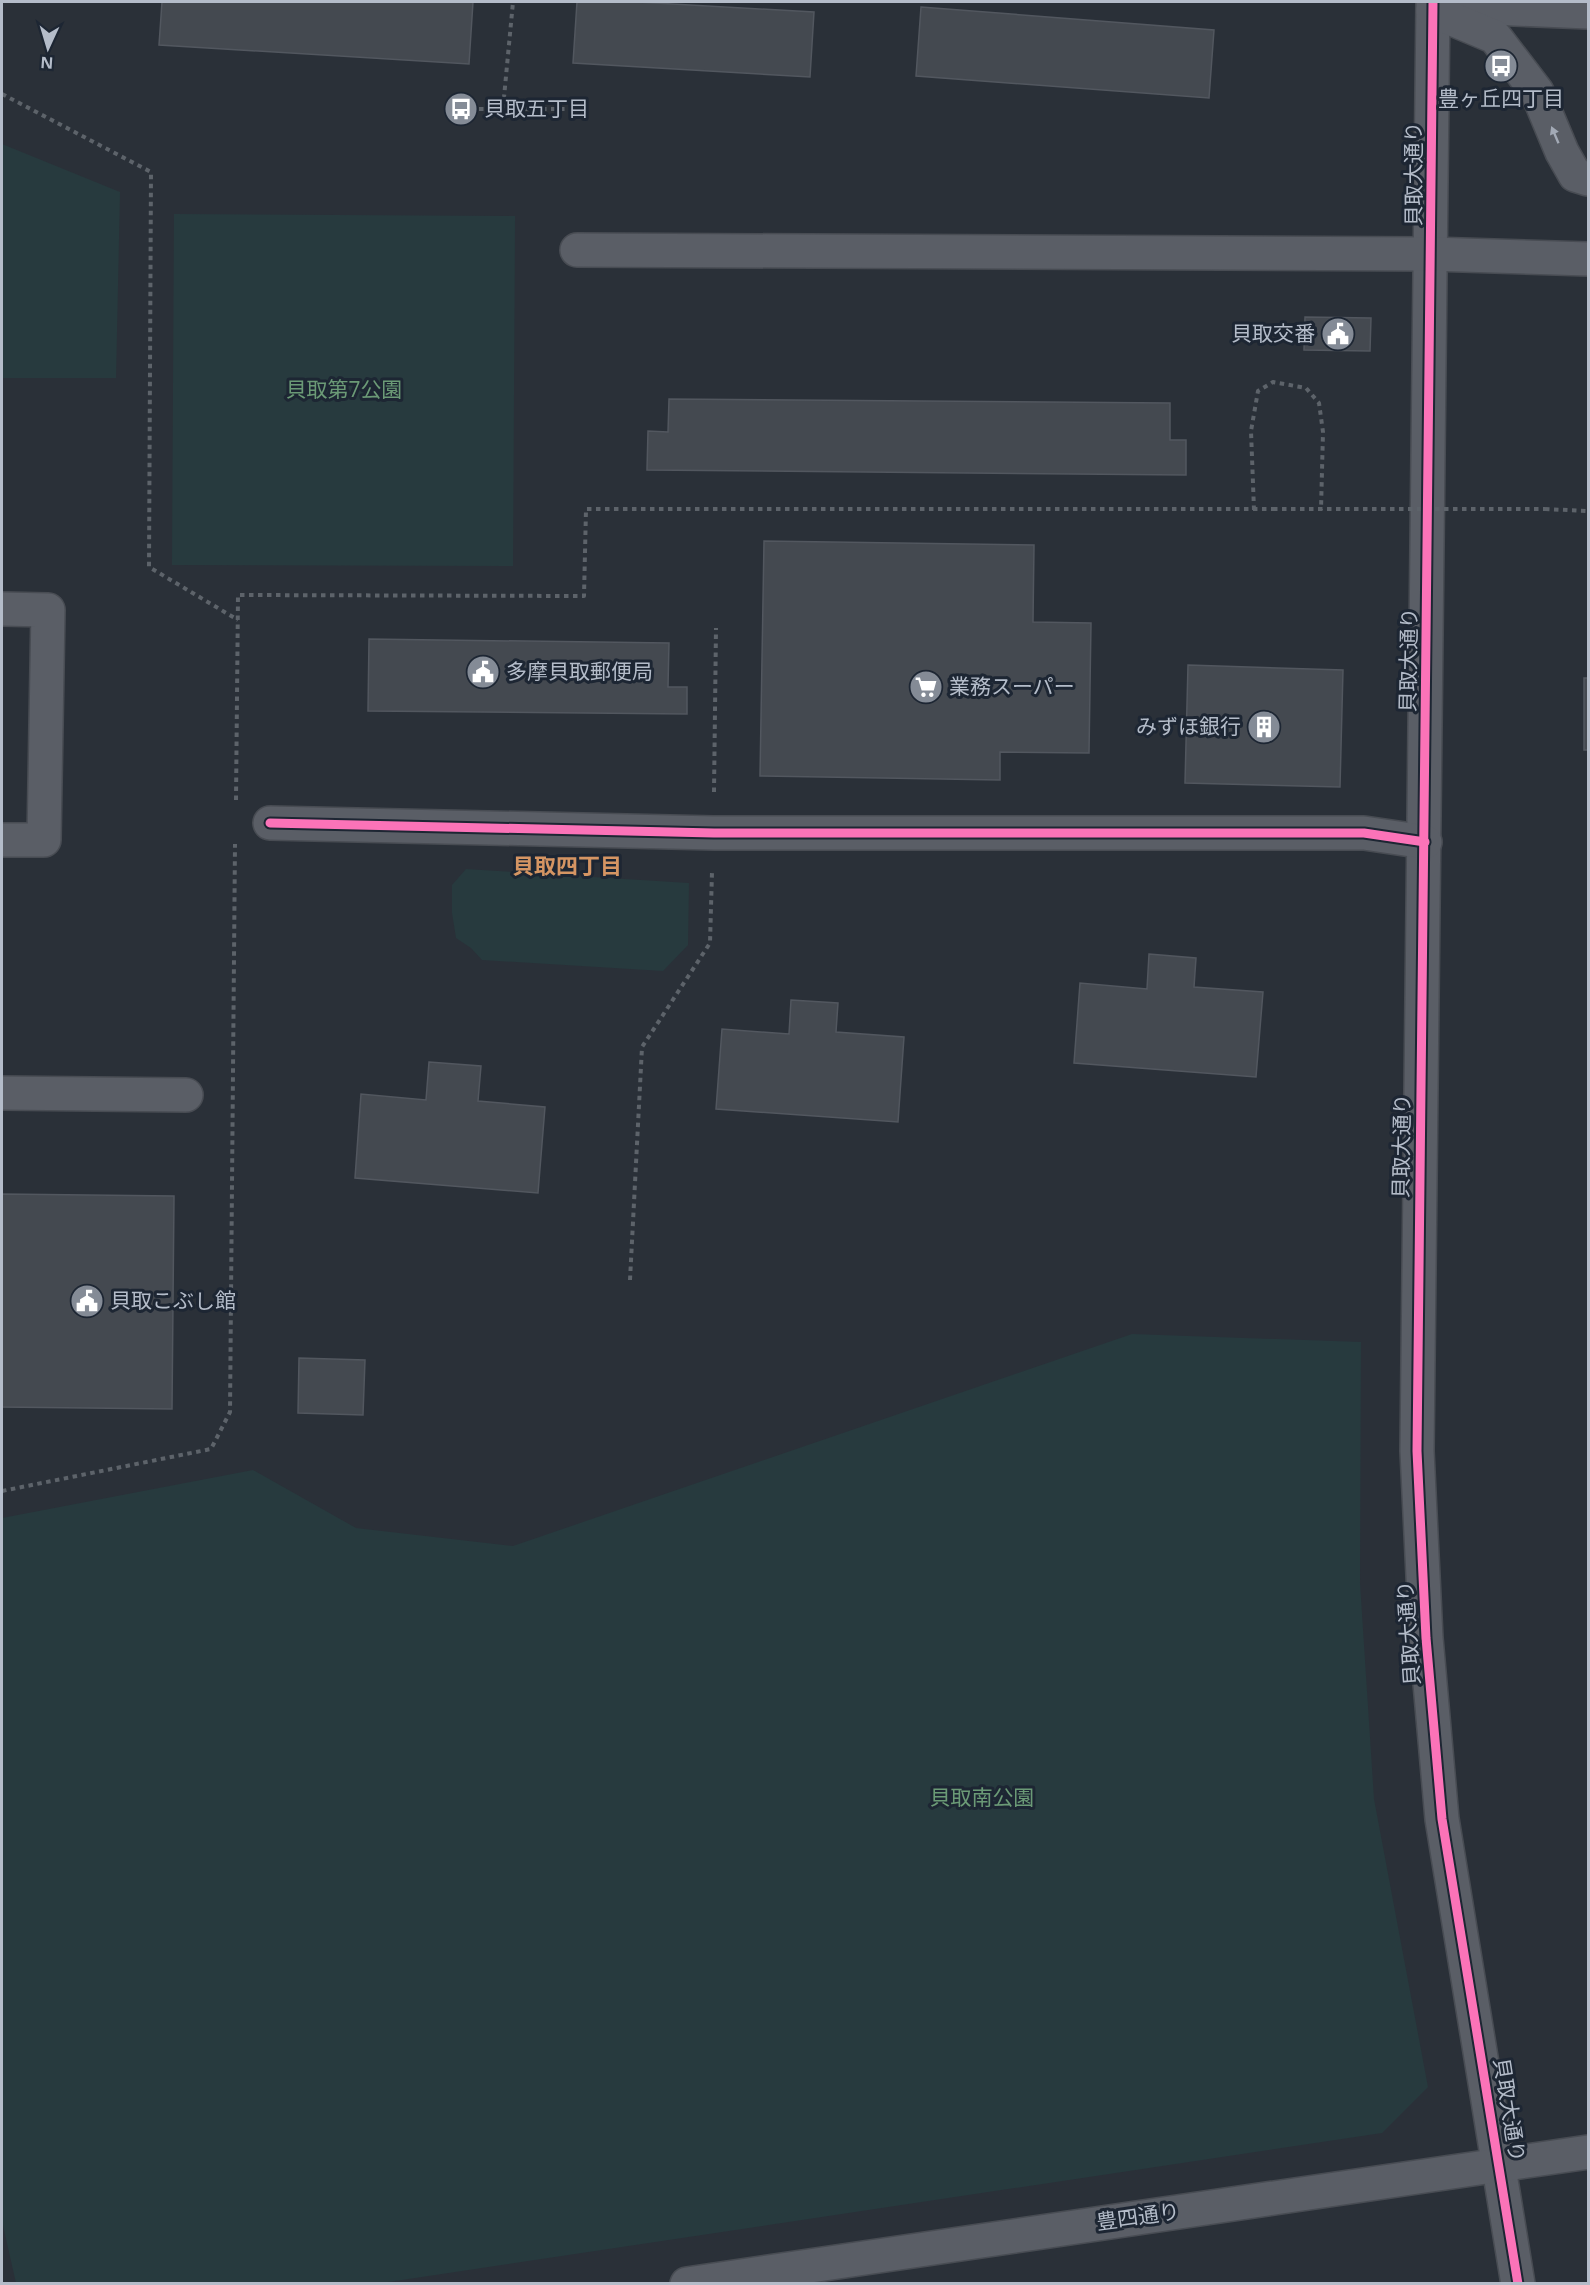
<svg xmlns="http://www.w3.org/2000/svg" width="1590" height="2285" font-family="'Open Sans','Noto Sans JP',sans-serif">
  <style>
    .green { fill: #273a3e }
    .building { fill: #444950; stroke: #52575f; stroke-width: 1.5 }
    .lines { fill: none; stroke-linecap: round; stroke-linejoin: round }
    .minor-casing { stroke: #484c53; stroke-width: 36 }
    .path { stroke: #5d636a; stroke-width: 4; stroke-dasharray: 4.5 4.5; stroke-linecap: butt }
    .minor { stroke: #5a5e66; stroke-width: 33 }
    .path-bridge { stroke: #5d636a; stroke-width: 4; stroke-dasharray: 4.5 4.5; stroke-linecap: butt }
    .cycleway-casing { stroke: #1d2633; stroke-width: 13 }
    .cycleway { stroke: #fb73b8; stroke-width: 9 }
    .oneway { fill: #a2a9b5 }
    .labels { text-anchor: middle; stroke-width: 6; stroke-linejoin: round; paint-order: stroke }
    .poi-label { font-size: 21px; fill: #b4bcc9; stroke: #1d2633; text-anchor: start }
    .street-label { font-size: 21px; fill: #b4bcc9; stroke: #1d2633 }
    .park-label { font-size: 21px; fill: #6b9a76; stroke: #1d2633 }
    .neighbourhood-label { font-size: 22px; font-weight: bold; fill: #d59563; stroke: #1d2633 }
  </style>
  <rect width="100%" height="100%" fill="#2a3038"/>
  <!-- green -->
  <g class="green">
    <polygon points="2,144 120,192 116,378 2,378"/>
    <polygon points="174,214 515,216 513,566 172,565"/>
    <polygon points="466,869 689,883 688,945 663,971 482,960 471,948 456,938 452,913 452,885"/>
    <polygon points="1132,1334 1361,1342 1360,1583 1374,1799 1428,2087 1382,2133 382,2283 16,2283 2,2221 2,1518 253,1470 356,1528 513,1546"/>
  </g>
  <!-- building -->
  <g class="building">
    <polygon points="162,2 473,2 469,64 159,45"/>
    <polygon points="577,2 638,2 814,12 810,77 573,63"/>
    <polygon points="921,7 1214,30 1209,98 916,76"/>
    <polygon points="1305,317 1371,318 1370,351 1304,350"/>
    <polygon points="669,399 1170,403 1170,440 1186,440 1186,475 647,470 648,431 668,432"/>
    <polygon points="764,541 1034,545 1033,622 1091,623 1089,753 1000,752 1000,780 760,776"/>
    <polygon points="369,639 669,643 668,687 687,687 687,714 368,711"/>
    <polygon points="1188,665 1343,670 1340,787 1185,783"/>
    <rect x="1584" y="678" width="4" height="72"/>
    <polygon points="1149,954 1196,958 1194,987 1263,992 1256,1077 1074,1063 1080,983 1147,989"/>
    <polygon points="791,1000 838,1003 836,1032 904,1037 898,1122 716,1109 722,1029 789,1034"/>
    <polygon points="429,1062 481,1066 478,1101 545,1107 538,1193 355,1178 361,1094 426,1100"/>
    <polygon points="2,1194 174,1196 172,1409 2,1407"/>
    <polygon points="299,1358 365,1360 363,1415 298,1413"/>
  </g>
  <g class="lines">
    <defs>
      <g id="minor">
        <polyline points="1433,2 1417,1451 1426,1638 1442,1819 1518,2284"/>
        <polyline points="1441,10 1491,8 1588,12"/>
        <polyline points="1433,11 1495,37 1537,92 1562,152 1575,175 1588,179"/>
        <polyline points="577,250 1431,254 1588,259"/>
        <polyline points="2,609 48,610 44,840 2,840"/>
        <polyline points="270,823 714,833 1364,833 1425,842"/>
        <polyline points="2,1093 186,1095"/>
        <polyline points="687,2284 1588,2152"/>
      </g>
    </defs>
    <!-- minor casing -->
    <use href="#minor" class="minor-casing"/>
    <!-- path -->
    <g class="path">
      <polyline points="2,94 151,172 149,567 238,620"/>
      <polyline points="503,108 513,2"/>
      <polyline points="461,109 585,109"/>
      <polyline points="1545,509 1588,511"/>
      <polyline points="1254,510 1251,431 1258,391 1273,382 1306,388 1319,403 1323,432 1321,510"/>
      <polyline points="714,792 716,628"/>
      <polyline points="236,800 238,595 584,596 586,509 1273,509"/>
      <polyline points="630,1280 642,1047 710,943 712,872"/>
      <polyline points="2,1491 211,1449 230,1412 235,844"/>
    </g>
    <!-- minor -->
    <use href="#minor" class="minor"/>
    <!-- path-bridge -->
    <polyline class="path-bridge" points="1273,509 1545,509"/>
    <defs>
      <g id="cycleway">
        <polyline points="1433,2 1417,1451 1426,1638 1442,1819 1518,2284"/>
        <polyline points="270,823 714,833 1364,833 1425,842"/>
      </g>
    </defs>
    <!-- cycleway casing -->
    <use href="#cycleway" class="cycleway-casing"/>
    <!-- cycleway -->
    <use href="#cycleway" class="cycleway"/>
  </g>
  <!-- one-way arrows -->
  <defs><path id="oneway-solid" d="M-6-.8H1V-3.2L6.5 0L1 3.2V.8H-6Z" transform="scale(1.5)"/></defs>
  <use class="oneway" href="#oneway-solid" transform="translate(1555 135) rotate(-113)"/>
  <!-- icons -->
  <defs>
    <symbol id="bus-disc" viewBox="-11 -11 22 22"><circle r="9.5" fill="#848b96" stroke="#1d2633"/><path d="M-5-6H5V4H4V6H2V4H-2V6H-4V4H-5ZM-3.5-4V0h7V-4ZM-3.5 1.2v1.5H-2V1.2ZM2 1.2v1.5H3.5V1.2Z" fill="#fff"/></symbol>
    <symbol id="civic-disc" viewBox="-11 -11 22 22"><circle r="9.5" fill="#848b96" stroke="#1d2633"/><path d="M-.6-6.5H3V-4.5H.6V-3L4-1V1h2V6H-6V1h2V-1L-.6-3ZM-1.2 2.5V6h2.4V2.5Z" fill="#fff"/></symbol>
    <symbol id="supermarket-disc" viewBox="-11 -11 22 22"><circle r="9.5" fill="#848b96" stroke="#1d2633"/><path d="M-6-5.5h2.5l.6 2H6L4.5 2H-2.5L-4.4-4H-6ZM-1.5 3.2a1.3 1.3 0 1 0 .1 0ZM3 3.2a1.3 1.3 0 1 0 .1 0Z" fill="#fff"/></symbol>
    <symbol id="building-disc" viewBox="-11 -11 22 22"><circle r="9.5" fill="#848b96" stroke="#1d2633"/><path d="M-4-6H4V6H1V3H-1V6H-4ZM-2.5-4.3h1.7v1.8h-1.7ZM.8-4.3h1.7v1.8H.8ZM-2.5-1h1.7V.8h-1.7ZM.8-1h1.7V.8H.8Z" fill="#fff"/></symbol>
  </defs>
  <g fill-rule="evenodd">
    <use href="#bus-disc" x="1482" y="47" width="38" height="38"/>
    <use href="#bus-disc" x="442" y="90" width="38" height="38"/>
    <use href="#civic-disc" x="1319" y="315" width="38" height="38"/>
    <use href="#civic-disc" x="464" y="653" width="38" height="38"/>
    <use href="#supermarket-disc" x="907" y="668" width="38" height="38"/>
    <use href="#building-disc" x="1245" y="708" width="38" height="38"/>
    <use href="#civic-disc" x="68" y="1282" width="38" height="38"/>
  </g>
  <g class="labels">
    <!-- poi labels -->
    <g class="poi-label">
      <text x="1501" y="106" text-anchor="middle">豊ヶ丘四丁目</text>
      <text x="484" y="116">貝取五丁目</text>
      <text x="1315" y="341" text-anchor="end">貝取交番</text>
      <text x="506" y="679">多摩貝取郵便局</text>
      <text x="949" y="694">業務スーパー</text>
      <text x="1241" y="734" text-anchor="end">みずほ銀行</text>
      <text x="110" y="1308">貝取こぶし館</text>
    </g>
    <!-- street labels -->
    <g class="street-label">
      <text transform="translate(1414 174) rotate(-90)" y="7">貝取大通り</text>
      <text transform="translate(1409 660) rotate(-89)" y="7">貝取大通り</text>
      <text transform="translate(1402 1146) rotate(-89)" y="7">貝取大通り</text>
      <text transform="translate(1409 1633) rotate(-94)" y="7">貝取大通り</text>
      <text transform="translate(1509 2110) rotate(81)" y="7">貝取大通り</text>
      <text transform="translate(1138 2217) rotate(-8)" y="7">豊四通り</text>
    </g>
    <!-- park labels -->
    <g class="park-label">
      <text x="344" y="397">貝取第7公園</text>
      <text x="982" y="1805">貝取南公園</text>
    </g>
    <!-- neighbourhood labels -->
    <g class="neighbourhood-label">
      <text x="567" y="874">貝取四丁目</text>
    </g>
  </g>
  <!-- border -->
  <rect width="1590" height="2285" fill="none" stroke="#b4bcc9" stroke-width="6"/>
  <!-- north arrow -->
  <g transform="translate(48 48) rotate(184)" stroke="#1d2633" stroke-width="4.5" paint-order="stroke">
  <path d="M0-4.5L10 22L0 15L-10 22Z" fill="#b4bcc9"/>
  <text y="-9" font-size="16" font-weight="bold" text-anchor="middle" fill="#b4bcc9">N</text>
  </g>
</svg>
